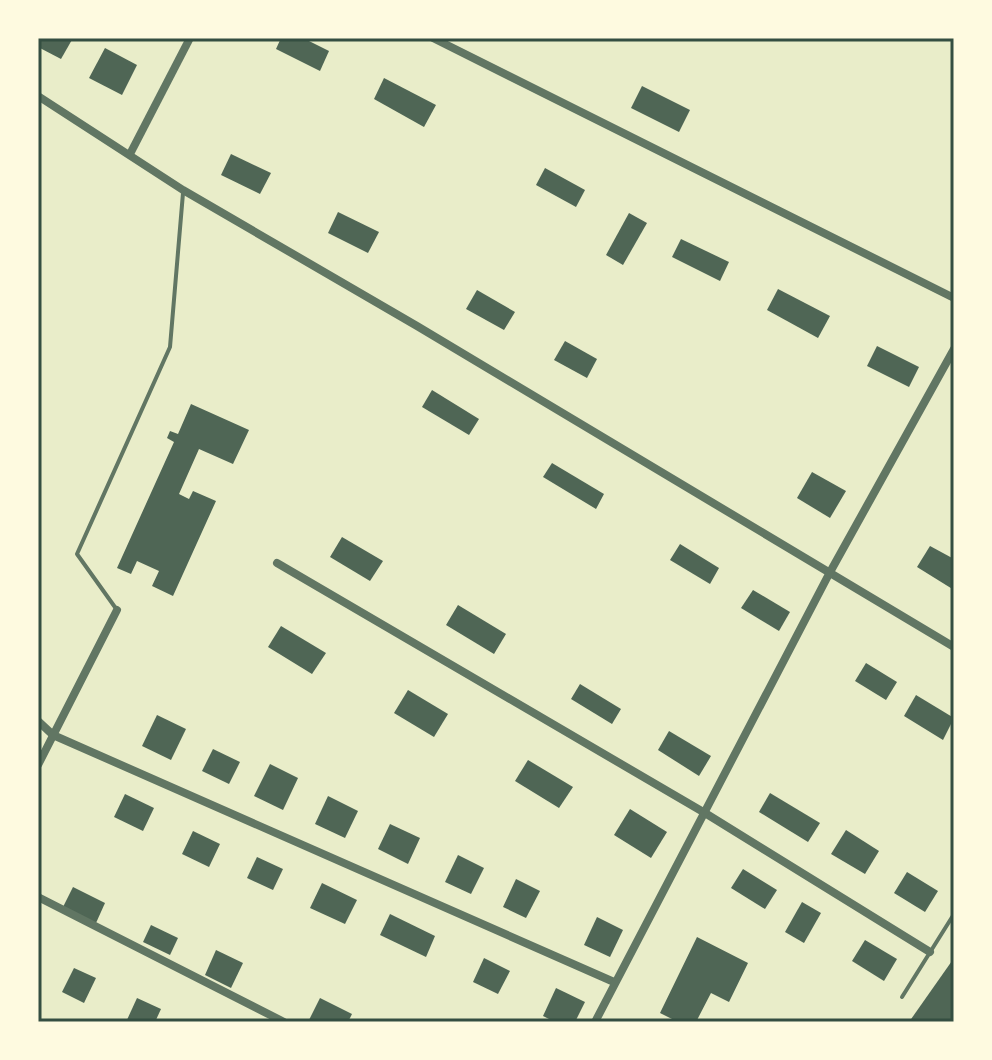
<svg xmlns="http://www.w3.org/2000/svg" width="992" height="1060" font-family="Spectral,serif">
  <style>
    .building { fill: #4f6655 }
    .lines { fill: none; stroke-linecap: round; stroke-linejoin: round }
    .service { stroke: #617663; stroke-width: 4 }
    .minor { stroke: #617663; stroke-width: 8 }
    .neatline { fill: none; stroke: #344e41; stroke-width: 3 }
  </style>
  <rect width="100%" height="100%" fill="#e9edc9"/>
  <!-- building -->
  <g class="building">
    <polygon points="38,38 73,38 61,59 38,47"/>
    <polygon points="281,38 303,38 329,51 320,71 276,49"/>
    <polygon points="105,48 137,65 122,95 89,78"/>
    <polygon points="384,78 436,105 424,127 374,99"/>
    <polygon points="642,86 690,110 679,132 631,108"/>
    <polygon points="231,154 271,173 260,194 221,175"/>
    <polygon points="545,168 585,190 576,207 536,185"/>
    <polygon points="338,212 379,232 368,253 328,233"/>
    <polygon points="629,213 647,223 623,265 606,255"/>
    <polygon points="681,239 729,262 720,281 672,257"/>
    <polygon points="778,289 830,316 818,338 767,310"/>
    <polygon points="477,290 515,312 504,330 466,309"/>
    <polygon points="565,341 597,359 587,378 554,360"/>
    <polygon points="877,346 919,367 909,387 867,366"/>
    <polygon points="432,390 479,419 469,435 422,407"/>
    <polygon points="191,404 249,430 233,464 199,449 179,494 189,499 193,491 216,501 173,596 152,586 159,571 137,561 131,574 117,568 174,442 167,438 170,431 178,434"/>
    <polygon points="552,463 604,494 596,509 543,477"/>
    <polygon points="812,472 846,491 830,518 797,498"/>
    <polygon points="342,537 383,561 370,581 330,557"/>
    <polygon points="680,544 719,568 710,584 670,560"/>
    <polygon points="930,546 954,559 954,590 917,567"/>
    <polygon points="753,590 790,612 779,631 741,608"/>
    <polygon points="458,605 506,634 494,654 446,625"/>
    <polygon points="281,626 326,653 312,674 268,647"/>
    <polygon points="866,663 897,682 886,700 855,681"/>
    <polygon points="580,684 621,709 612,724 571,699"/>
    <polygon points="408,690 448,714 434,737 394,713"/>
    <polygon points="916,695 954,718 943,740 904,716"/>
    <polygon points="157,715 186,729 171,760 142,746"/>
    <polygon points="669,731 711,756 699,776 658,750"/>
    <polygon points="213,749 240,762 229,784 202,771"/>
    <polygon points="528,760 573,787 559,808 515,781"/>
    <polygon points="270,764 298,778 283,810 254,796"/>
    <polygon points="770,793 820,823 808,842 759,812"/>
    <polygon points="125,794 154,808 143,831 114,817"/>
    <polygon points="328,796 358,811 345,838 315,824"/>
    <polygon points="630,809 667,832 651,858 614,835"/>
    <polygon points="390,824 420,838 408,864 378,849"/>
    <polygon points="846,830 879,851 865,874 831,854"/>
    <polygon points="193,831 220,844 209,867 182,854"/>
    <polygon points="458,855 484,868 471,894 445,882"/>
    <polygon points="257,857 283,869 273,890 247,878"/>
    <polygon points="743,869 777,890 765,909 731,888"/>
    <polygon points="907,872 938,891 925,912 894,893"/>
    <polygon points="516,879 540,891 526,918 503,907"/>
    <polygon points="322,883 357,900 345,924 310,908"/>
    <polygon points="73,887 105,903 96,923 63,907"/>
    <polygon points="802,902 821,913 804,943 785,932"/>
    <polygon points="390,914 435,936 426,957 380,935"/>
    <polygon points="597,917 623,930 610,957 584,945"/>
    <polygon points="151,925 178,938 170,955 143,942"/>
    <polygon points="697,937 748,963 729,1002 711,993 696,1022 678,1022 660,1013"/>
    <polygon points="865,940 897,959 884,981 852,961"/>
    <polygon points="216,950 243,963 231,988 205,975"/>
    <polygon points="484,958 510,971 498,994 473,982"/>
    <polygon points="954,958 954,1022 909,1022"/>
    <polygon points="74,968 96,978 84,1003 62,992"/>
    <polygon points="556,988 585,1002 575,1022 555,1022 543,1016"/>
    <polygon points="137,998 161,1009 155,1022 126,1022"/>
    <polygon points="320,998 352,1014 348,1022 308,1022"/>
  </g>
  <g class="lines">
    <!-- service -->
    <g class="service">
      <polyline points="117,610 77,554 170,347 183,193"/>
      <polyline points="902,997 954,914"/>
    </g>
    <!-- minor -->
    <g class="minor">
      <polyline points="433,38 954,298"/>
      <polyline points="38,96 183,190 417,326 954,647"/>
      <polyline points="130,154 190,38"/>
      <polyline points="277,563 705,813 930,952"/>
      <polyline points="38,721 53,735 614,982"/>
      <polyline points="38,765 117,610"/>
      <polyline points="38,897 284,1022"/>
      <polyline points="595,1022 829,574 954,349"/>
    </g>
  </g>
  <!-- border -->
  <rect width="992" height="1060" fill="none" stroke="#fefae0" stroke-width="80"/>
  <rect x="40" y="40" width="912" height="980" class="neatline"/>
</svg>
